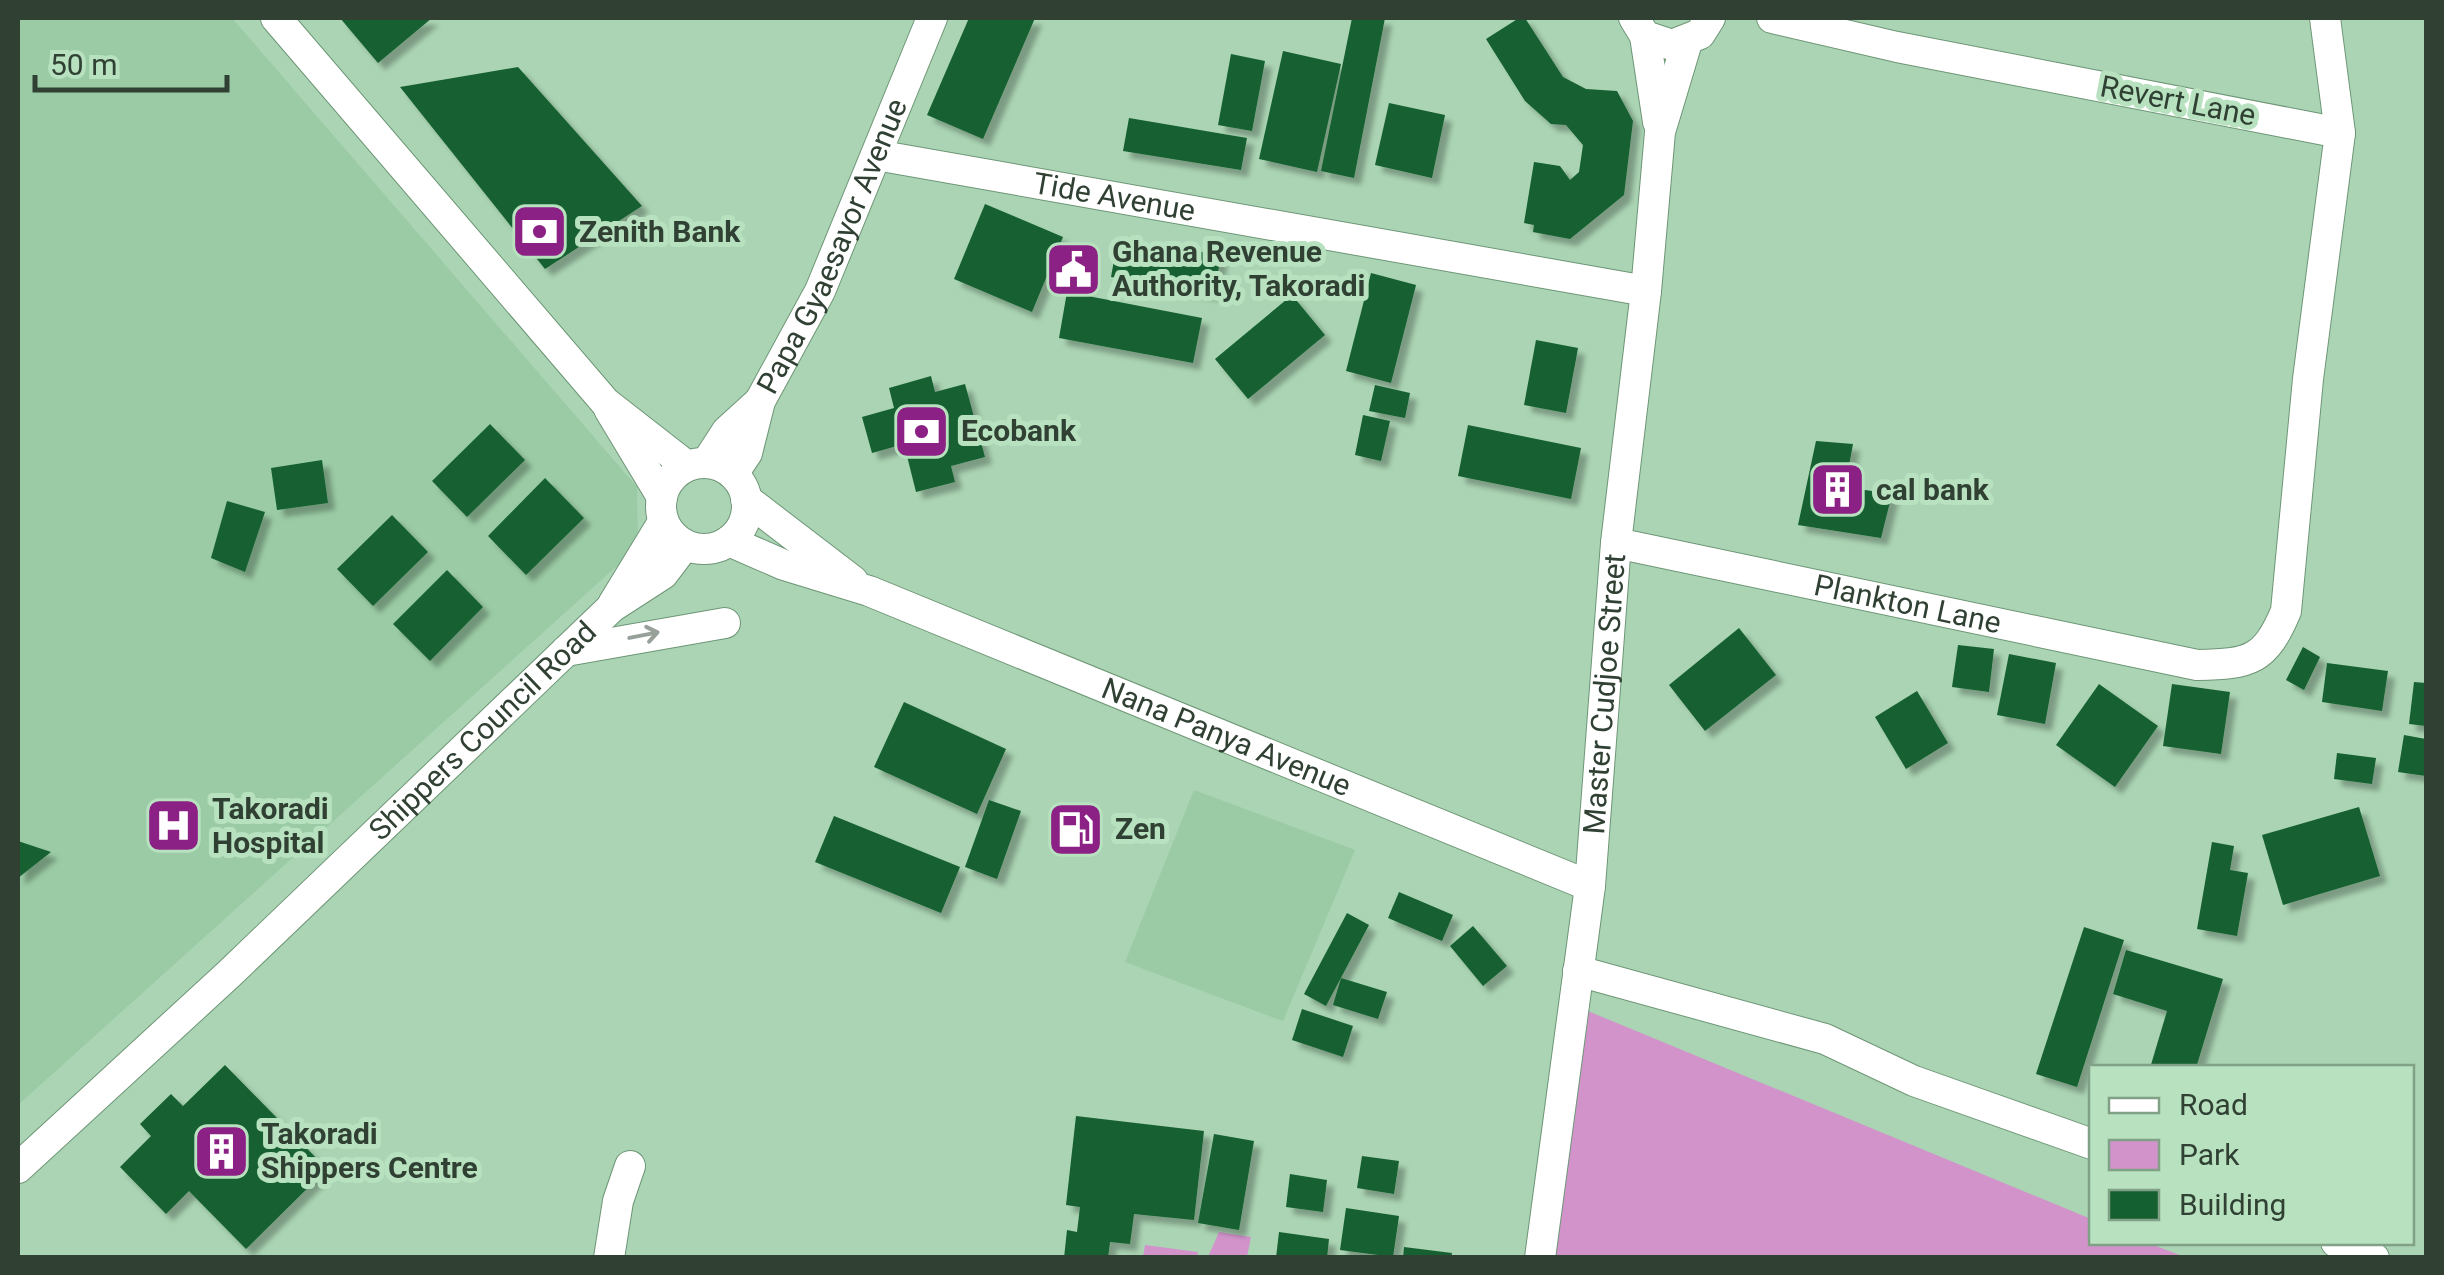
<svg xmlns="http://www.w3.org/2000/svg" width="2444" height="1275" font-family="Roboto,sans-serif">
  <style>
    .built { fill: #9acba4 }
    .green { fill: #d293cb }
    .building { fill: #156030; filter: url(#shadow) }
    .lines { fill: none; stroke-linecap: round; stroke-linejoin: round }
    .minor-casing { stroke: #6e9676; stroke-width: 32 }
    .minor { stroke: #fff; stroke-width: 30 }
    .oneway { stroke: #98a09a }
    .labels { text-anchor: middle; stroke-width: 10; stroke-linejoin: round; paint-order: stroke }
    .street-label { font-size: 30px; fill: #304134; stroke: #b7e1bf }
    .poi-label { font-size: 30px; font-weight: bold; fill: #304134; stroke: #b7e1bf; text-anchor: start }
  </style>
  <defs>
    <filter id="shadow"><feDropShadow dx="7" dy="7" stdDeviation="2.5" flood-color="#0004"/></filter>
  </defs>
  <rect width="100%" height="100%" fill="#aad4b3"/>
  <!-- built -->
  <g class="built">
    <polygon points="18,18 232,18 637,487 638,547 18,1105"/>
    <polygon points="1194,790 1355,850 1283,1021 1125,962"/>
  </g>
  <!-- green -->
  <g class="green">
    <polygon points="1583,1009 2091,1219 2092,1242 2148,1243 2185,1257 1553,1258"/>
    <polygon points="1219,1232 1251,1237 1247,1257 1208,1257"/>
    <polygon points="1145,1245 1198,1252 1197,1257 1143,1257"/>
  </g>
  <!-- building -->
  <g class="building">
    <polygon points="340,18 432,18 378,63"/>
    <polygon points="969,18 1035,18 983,139 927,115"/>
    <polygon points="1352,18 1385,18 1354,178 1321,171"/>
    <polygon points="1519,18 1525,18 1563,77 1586,89 1617,91 1633,121 1624,195 1570,239 1533,232 1534,225 1524,223 1534,162 1560,166 1570,180 1579,172 1583,145 1566,125 1551,124 1525,101 1486,39"/>
    <polygon points="1283,51 1341,64 1317,172 1259,159"/>
    <polygon points="1231,54 1265,61 1252,131 1218,125"/>
    <polygon points="518,67 642,206 545,269 400,87"/>
    <polygon points="1389,103 1445,115 1432,178 1375,165"/>
    <polygon points="1129,118 1247,138 1241,170 1123,151"/>
    <polygon points="985,204 1063,237 1032,312 954,279"/>
    <polygon points="1118,238 1221,255 1214,294 1111,277"/>
    <polygon points="1371,273 1416,285 1391,383 1346,371"/>
    <polygon points="1067,292 1202,318 1193,363 1059,338"/>
    <polygon points="1292,295 1325,335 1248,399 1215,359"/>
    <polygon points="1536,340 1578,348 1566,413 1524,405"/>
    <polygon points="931,376 935,392 965,384 985,457 951,466 955,482 916,492 904,444 872,453 862,417 894,408 889,388"/>
    <polygon points="1375,385 1410,393 1405,418 1369,411"/>
    <polygon points="1363,415 1390,421 1381,461 1355,455"/>
    <polygon points="490,424 525,460 467,517 432,481"/>
    <polygon points="1468,425 1581,448 1571,499 1458,476"/>
    <polygon points="1816,441 1853,444 1845,487 1892,494 1881,538 1798,525"/>
    <polygon points="322,460 328,503 277,510 271,468"/>
    <polygon points="545,478 584,518 526,575 488,536"/>
    <polygon points="227,501 265,512 245,572 211,558"/>
    <polygon points="392,515 428,552 373,606 337,569"/>
    <polygon points="447,570 483,607 430,661 393,624"/>
    <polygon points="1739,628 1776,675 1705,731 1669,685"/>
    <polygon points="1958,645 1994,649 1989,692 1952,687"/>
    <polygon points="2303,647 2320,657 2304,690 2286,680"/>
    <polygon points="2009,654 2056,663 2045,724 1997,715"/>
    <polygon points="2327,663 2388,671 2382,711 2322,702"/>
    <polygon points="2414,682 2426,683 2426,726 2409,724"/>
    <polygon points="2099,684 2158,726 2115,787 2056,745"/>
    <polygon points="2172,684 2230,692 2221,754 2163,746"/>
    <polygon points="1917,691 1948,743 1906,769 1875,717"/>
    <polygon points="904,702 1006,749 977,814 874,767"/>
    <polygon points="2404,735 2426,739 2426,776 2398,772"/>
    <polygon points="2337,753 2376,758 2372,784 2334,779"/>
    <polygon points="989,800 1021,811 997,879 965,867"/>
    <polygon points="2359,807 2380,876 2283,905 2262,835"/>
    <polygon points="834,816 960,867 941,913 815,862"/>
    <polygon points="18,841 51,852 18,878"/>
    <polygon points="2212,842 2234,846 2230,870 2248,873 2237,936 2197,929"/>
    <polygon points="1399,892 1453,915 1442,941 1388,918"/>
    <polygon points="1347,913 1369,925 1326,1006 1304,994"/>
    <polygon points="1473,926 1507,966 1483,986 1450,946"/>
    <polygon points="2084,927 2124,940 2077,1087 2036,1074"/>
    <polygon points="2126,950 2223,979 2196,1068 2150,1068 2167,1011 2113,994"/>
    <polygon points="1341,978 1387,992 1378,1019 1333,1005"/>
    <polygon points="1302,1009 1353,1026 1343,1057 1292,1040"/>
    <polygon points="225,1065 327,1169 246,1249 189,1191 166,1214 120,1167 151,1136 140,1124 171,1094 183,1106"/>
    <polygon points="1076,1116 1204,1131 1194,1220 1134,1214 1130,1244 1110,1242 1108,1258 1064,1258 1067,1230 1077,1232 1080,1207 1066,1205"/>
    <polygon points="1214,1134 1254,1141 1239,1230 1198,1223"/>
    <polygon points="1362,1156 1399,1161 1394,1194 1357,1188"/>
    <polygon points="1290,1174 1327,1180 1323,1212 1286,1207"/>
    <polygon points="1346,1208 1399,1216 1393,1257 1340,1250"/>
    <polygon points="1279,1232 1329,1239 1327,1258 1276,1258"/>
    <polygon points="1404,1247 1452,1253 1451,1258 1403,1258"/>
  </g>
  <g class="lines">
    <defs>
      <g id="minor">
        <polyline points="276,18 605,402 687,466"/>
        <polyline points="1634,18 1645,36 1672,45 1700,34 1710,18"/>
        <polyline points="2325,18 2340,133"/>
        <polyline points="1645,36 1658,122"/>
        <path id="s1" d="M 876,155 L 1646,291"/>
        <polyline points="609,409 662,497"/>
        <polyline points="707,462 727,431 760,401"/>
        <circle cx="704" cy="506" r="43"/>
        <path id="s2" d="M 733,474 L 747,453 L 760,401 L 820,291 L 932,18"/>
        <polyline points="746,499 853,581"/>
        <path id="s3" d="M 729,541 L 784,565 L 869,591 L 1590,886"/>
        <path id="s4" d="M 1616,543 L 2197,665 C 2250,664 2265,661 2286,611 L 2308,379 L 2340,133 L 1897,47 L 1772,18"/>
        <polyline points="613,604 663,522"/>
        <polyline points="566,651 725,623"/>
        <polyline points="1578,971 1825,1039 1914,1081 2092,1144"/>
        <path id="s5" d="M 18,1168 L 229,974 L 612,607 L 663,574 L 685,545"/>
        <polyline points="2336,1242 2374,1258"/>
        <polyline points="609,1258 618,1201 630,1166"/>
        <path id="s6" d="M 1540,1258 L 1590,886 L 1616,543 L 1646,291 L 1660,132 L 1687,42"/>
      </g>
    </defs>
    <!-- minor casing -->
    <use href="#minor" class="minor-casing"/>
    <!-- minor -->
    <use href="#minor" class="minor"/>
  </g>
  <!-- one-way arrows -->
  <defs><path id="oneway-shaft" d="M-6 0H5M1.5-3L5.5 0L1.5 3" fill="none" stroke-width="1.6" stroke-linecap="round" stroke-linejoin="round" transform="scale(2.5)"/></defs>
  <use class="oneway" href="#oneway-shaft" transform="translate(644 635) rotate(-11)"/>
  <!-- icons -->
  <defs>
    <symbol id="bank-square" viewBox="-11 -11 22 22"><rect x="-9" y="-9" width="18" height="18" rx="4" fill="#8c2185" stroke="#b7e1bf"/><path d="M-6-4H6V4H-6ZM0-2.3a2.3 2.3 0 1 0 0 4.6a2.3 2.3 0 1 0 0-4.6Z" fill="#fff"/></symbol>
    <symbol id="civic-square" viewBox="-11 -11 22 22"><rect x="-9" y="-9" width="18" height="18" rx="4" fill="#8c2185" stroke="#b7e1bf"/><path d="M-.6-6.5H3V-4.5H.6V-3L4-1V1h2V6H-6V1h2V-1L-.6-3ZM-1.2 2.5V6h2.4V2.5Z" fill="#fff"/></symbol>
    <symbol id="building-square" viewBox="-11 -11 22 22"><rect x="-9" y="-9" width="18" height="18" rx="4" fill="#8c2185" stroke="#b7e1bf"/><path d="M-4-6H4V6H1V3H-1V6H-4ZM-2.5-4.3h1.7v1.8h-1.7ZM.8-4.3h1.7v1.8H.8ZM-2.5-1h1.7V.8h-1.7ZM.8-1h1.7V.8H.8Z" fill="#fff"/></symbol>
    <symbol id="hospital-square" viewBox="-11 -11 22 22"><rect x="-9" y="-9" width="18" height="18" rx="4" fill="#8c2185" stroke="#b7e1bf"/><path d="M-5-5h3v3.5h4V-5h3V5h-3V1.5h-4V5h-3Z" fill="#fff"/></symbol>
    <symbol id="fuel-square" viewBox="-11 -11 22 22"><rect x="-9" y="-9" width="18" height="18" rx="4" fill="#8c2185" stroke="#b7e1bf"/><path d="M-5.5-6h7V0h2V4h1.3V-2.5L3-4.5l.8-.8L6-3V5H2.5V1h-1V6h-7ZM-4.2-4.7v3.2H.2V-4.7Z" fill="#fff"/></symbol>
  </defs>
  <g fill-rule="evenodd">
    <use href="#bank-square" x="508" y="200" width="63" height="63"/>
    <use href="#civic-square" x="1042" y="238" width="63" height="63"/>
    <use href="#bank-square" x="890" y="400" width="63" height="63"/>
    <use href="#building-square" x="1806" y="458" width="63" height="63"/>
    <use href="#hospital-square" x="142" y="794" width="63" height="63"/>
    <use href="#fuel-square" x="1044" y="798" width="63" height="63"/>
    <use href="#building-square" x="190" y="1120" width="63" height="63"/>
  </g>
  <g class="labels">
    <!-- street labels -->
    <g class="street-label">
      <text transform="translate(2178 101) rotate(11)" y="10">Revert Lane</text>
      <text dy="10" stroke="none"><textPath href="#s1" startOffset="242">Tide Avenue</textPath></text>
      <text dy="10" stroke="none"><textPath href="#s2" startOffset="250">Papa Gyaesayor Avenue</textPath></text>
      <text dy="10" stroke="none"><textPath href="#s4" startOffset="298">Plankton Lane</textPath></text>
      <text dy="10" stroke="none"><textPath href="#s6" startOffset="568">Master Cudjoe Street</textPath></text>
      <text dy="10" stroke="none"><textPath href="#s5" startOffset="638">Shippers Council Road</textPath></text>
      <text dy="10" stroke="none"><textPath href="#s3" startOffset="535">Nana Panya Avenue</textPath></text>
    </g>
    <!-- poi labels -->
    <g class="poi-label">
      <text x="579" y="242">Zenith Bank</text>
      <text x="1112" y="262">Ghana Revenue<tspan x="1112" dy="34">Authority, Takoradi</tspan></text>
      <text x="961" y="441">Ecobank</text>
      <text x="1876" y="500">cal bank</text>
      <text x="212" y="819">Takoradi<tspan x="212" dy="34">Hospital</tspan></text>
      <text x="1115" y="839">Zen</text>
      <text x="261" y="1144">Takoradi<tspan x="261" dy="34">Shippers Centre</tspan></text>
    </g>
  </g>
  <!-- border -->
  <rect width="2444" height="1275" fill="none" stroke="#304134" stroke-width="40"/>
  <!-- legend -->
  <rect x="2089" y="1065" width="325" height="180" fill="#b7e1bf" stroke="#81a187" stroke-width="2.5"/>
  <rect x="2109" y="1098" width="50" height="15" fill="#ffffff" stroke="#81a187" stroke-width="2.5"/>
  <text x="2179" y="1115" font-size="30" fill="#304134">Road</text>
  <rect x="2109" y="1140" width="50" height="30" fill="#d293cb" stroke="#81a187" stroke-width="2.5"/>
  <text x="2179" y="1165" font-size="30" fill="#304134">Park</text>
  <rect x="2109" y="1190" width="50" height="30" fill="#156030" stroke="#81a187" stroke-width="2.5"/>
  <text x="2179" y="1215" font-size="30" fill="#304134">Building</text>
  <!-- scale -->
  <path d="M35 75v15h192v-15" fill="none" stroke="#304134" stroke-width="5"/>
  <text x="50" y="75" font-size="30" fill="#304134" stroke="#b7e1bf" stroke-width="8" paint-order="stroke">50 m</text>
</svg>
